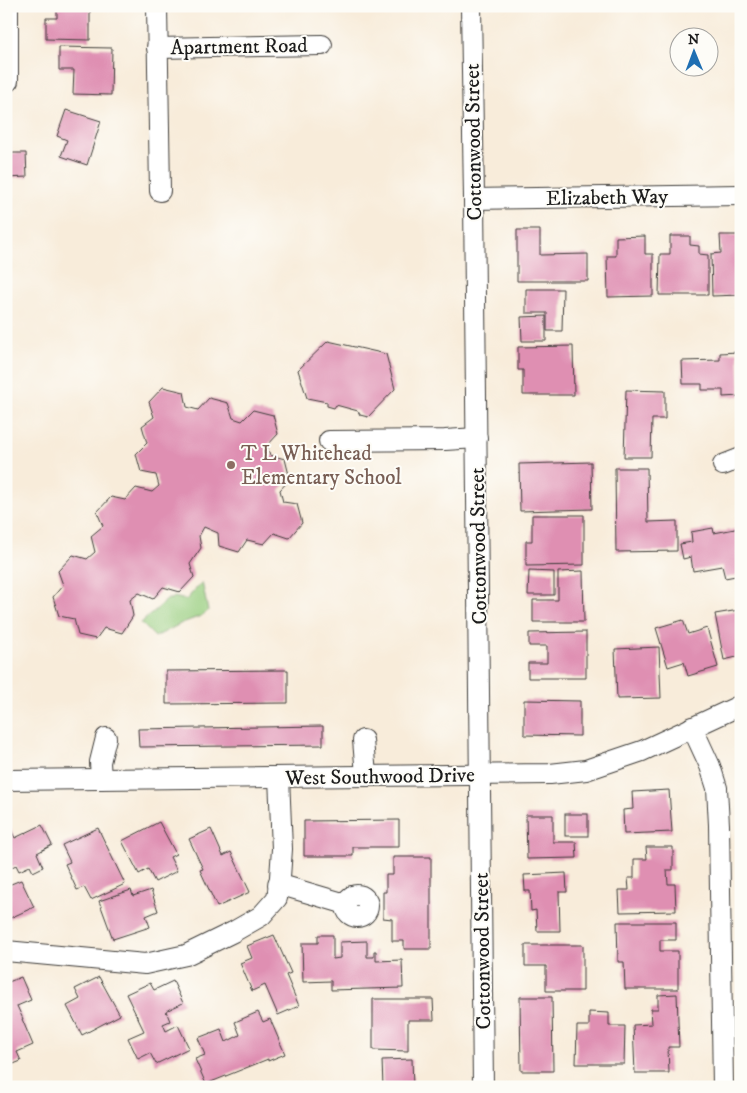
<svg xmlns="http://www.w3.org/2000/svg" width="747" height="1093" font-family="'IM FELL DW Pica',serif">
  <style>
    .green { fill: #98ce7f; stroke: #5a754e }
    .building { fill: #df8fb2 }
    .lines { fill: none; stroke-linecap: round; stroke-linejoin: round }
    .minor-casing { stroke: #3d3b38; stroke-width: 22 }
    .minor { stroke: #fff; stroke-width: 20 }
    .education-dot { fill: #8d6e63; stroke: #fdfcf7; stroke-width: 2 }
    .labels { text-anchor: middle; stroke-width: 4; stroke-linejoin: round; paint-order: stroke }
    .street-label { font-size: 21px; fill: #1c1c1c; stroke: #fdfcf7 }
    .education-label { font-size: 21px; fill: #785e54; stroke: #fdfcf7; text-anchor: start }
  </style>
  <rect width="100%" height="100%" fill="#fdfcf7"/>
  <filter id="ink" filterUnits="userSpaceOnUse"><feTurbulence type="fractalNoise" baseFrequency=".02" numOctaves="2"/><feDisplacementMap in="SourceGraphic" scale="10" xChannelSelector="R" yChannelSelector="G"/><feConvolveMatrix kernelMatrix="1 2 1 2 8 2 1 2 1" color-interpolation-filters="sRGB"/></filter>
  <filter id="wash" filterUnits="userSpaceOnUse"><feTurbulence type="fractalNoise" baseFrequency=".0096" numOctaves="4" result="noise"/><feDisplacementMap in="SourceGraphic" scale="20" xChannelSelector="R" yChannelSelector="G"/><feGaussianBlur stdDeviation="1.12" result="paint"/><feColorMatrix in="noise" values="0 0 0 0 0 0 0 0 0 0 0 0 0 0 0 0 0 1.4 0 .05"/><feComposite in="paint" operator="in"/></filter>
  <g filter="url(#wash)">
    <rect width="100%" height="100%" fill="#f8ecda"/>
    <!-- green -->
    <polygon class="green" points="202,582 208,611 201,616 182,623 155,637 141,623 168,599 172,599 174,597 186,600"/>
    <g id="blocks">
      <!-- building -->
      <g class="building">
        <polygon points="57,6 90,6 90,40 46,39 46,18 57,18"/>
        <polygon points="59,47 112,48 111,95 73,94 74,70 59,70"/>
        <polygon points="66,110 101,121 87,165 61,156 67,140 57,136"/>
        <polygon points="6,153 26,153 27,177 6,178"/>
        <polygon points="517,230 540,230 540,255 588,254 588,281 517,281"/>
        <polygon points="720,235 741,235 741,295 712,296 711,254 721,253"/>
        <polygon points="645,236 645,254 653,254 653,296 608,297 607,256 616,256 616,237"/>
        <polygon points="670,236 690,236 690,245 699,246 699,254 708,255 708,295 659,295 660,254 670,254"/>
        <polygon points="526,289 563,289 562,331 547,331 547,313 526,313"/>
        <polygon points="546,316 546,341 522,341 521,317"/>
        <polygon points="328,341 386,354 395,389 368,417 360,415 358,411 336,405 334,408 327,406 327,402 307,398 298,370"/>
        <polygon points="573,346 574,395 523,395 523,370 518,370 518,347"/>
        <polygon points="738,352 740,396 723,397 723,390 702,390 702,384 683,384 682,361 720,360 720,353"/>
        <polygon points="163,387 184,392 187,407 198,410 209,398 228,403 233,418 242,421 253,410 273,415 278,434 267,446 270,455 285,459 290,479 280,490 283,502 297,504 302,523 289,538 274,533 264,544 247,540 239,552 219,546 218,533 204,527 199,536 201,548 190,564 194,577 180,592 163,587 153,599 139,593 130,600 133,616 122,633 104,628 96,639 78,635 74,619 59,616 53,597 63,585 58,571 73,555 87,559 95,552 91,536 103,526 97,512 111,497 125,500 136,488 152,492 159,486 156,475 141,472 136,454 147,443 142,426 154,417 149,402"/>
        <polygon points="626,390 665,391 665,419 652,419 651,457 624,457"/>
        <polygon points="591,462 592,509 520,511 519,464"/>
        <polygon points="615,468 647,468 648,522 677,521 677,551 616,552"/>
        <polygon points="532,515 584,515 584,565 526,566 526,541 532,541"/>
        <polygon points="713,528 714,533 740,528 741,534 741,575 725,578 722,566 693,571 691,557 683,559 680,544 692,542 691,532"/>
        <polygon points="529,571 554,572 554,595 528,595"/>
        <polygon points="583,571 584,622 533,622 533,600 558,600 558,572"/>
        <polygon points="741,598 741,656 724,660 715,614 739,610 736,599"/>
        <polygon points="683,620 688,634 707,628 718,667 688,676 684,662 668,667 656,628"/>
        <polygon points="586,632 586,678 528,678 528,663 547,663 547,646 529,646 529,633"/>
        <polygon points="659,647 661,698 617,699 615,649"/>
        <polygon points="288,670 288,703 166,704 166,671"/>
        <polygon points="524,700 580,701 580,736 524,735"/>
        <polygon points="323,726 323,745 139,747 138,729"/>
        <polygon points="669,790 672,832 624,834 623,810 633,809 632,792"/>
        <rect x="565" y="814" width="23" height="22"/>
        <polygon points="526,815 553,815 553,842 576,842 577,858 527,859"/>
        <polygon points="399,820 399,847 353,847 353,856 304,856 304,821"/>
        <polygon points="159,822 176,854 170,857 177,871 155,882 148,869 139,874 122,841"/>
        <polygon points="42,825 52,845 37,853 43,867 33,872 30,866 19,871 16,865 6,870 6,827 9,826 15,838"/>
        <polygon points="98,828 125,884 91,900 84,887 77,890 65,864 70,862 62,845"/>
        <polygon points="211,829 223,856 231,852 250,892 217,907 200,870 203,869 189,839"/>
        <polygon points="646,847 673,847 673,870 667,870 668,884 675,884 676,911 620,912 619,890 629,890 628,878 634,878 634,859 647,859"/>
        <polygon points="393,857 431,857 431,949 404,949 404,941 392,941 392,919 383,918 383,892 386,892 386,875 393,875"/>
        <polygon points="566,873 567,892 559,892 560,931 537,931 536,910 531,911 530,891 525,891 524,875"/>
        <polygon points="21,880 34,907 6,920 6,886"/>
        <polygon points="131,890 133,896 151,890 158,911 146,916 150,927 113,939 99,901"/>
        <polygon points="617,922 676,922 676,940 660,940 660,951 678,951 678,989 625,989 624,962 618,962"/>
        <polygon points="274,935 291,973 286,975 299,1006 278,1015 265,985 252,991 240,963 252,958 247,946"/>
        <polygon points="318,935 333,935 333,959 340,958 340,942 367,941 367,957 374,957 374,951 376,951 376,961 402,960 403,988 331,990 331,981 303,982 302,943 318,943"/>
        <polygon points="525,945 583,945 583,991 546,991 546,966 525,966"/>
        <polygon points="21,977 31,1000 17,1006 23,1019 22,1019 33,1045 17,1052 21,1061 6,1067 6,983"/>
        <polygon points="99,977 120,1015 82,1035 67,1006 80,999 75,989"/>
        <polygon points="173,981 183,1003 166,1011 170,1021 163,1024 166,1031 178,1025 189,1048 156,1064 150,1053 138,1059 128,1038 144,1031 126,994 150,983 154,990"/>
        <polygon points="677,994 679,1047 668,1047 669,1073 635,1073 633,1025 652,1024 651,1009 658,1009 658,995"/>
        <polygon points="520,997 552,997 553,1071 521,1071"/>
        <polygon points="373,999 433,999 434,1020 408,1020 408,1051 373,1050"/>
        <polygon points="258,1012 263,1022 270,1019 285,1054 268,1061 268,1059 206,1084 195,1059 205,1055 198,1038 221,1029 226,1042 240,1035 235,1022"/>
        <polygon points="589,1012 609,1013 609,1026 625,1026 624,1064 576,1064 577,1026 589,1026"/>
        <polygon points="412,1059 413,1087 383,1087 382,1060"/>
      </g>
    </g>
  </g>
  <g filter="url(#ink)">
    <use href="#blocks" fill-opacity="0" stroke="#3d3b38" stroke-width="1"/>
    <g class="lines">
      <defs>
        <g id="minor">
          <polyline points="157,6 160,191"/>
          <polyline points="471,6 474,199 483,1087"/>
          <polyline points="157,48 322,45"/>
          <polyline points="6,81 8,81 8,6"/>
          <polyline points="474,199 741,195"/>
          <polyline points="329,441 445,440 477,438"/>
          <polyline points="723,465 741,458"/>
          <polyline points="692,727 710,766 717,788 719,825 723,1087"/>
          <polyline points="363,740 366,775"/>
          <polyline points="101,779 100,762 106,738"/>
          <polyline points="6,780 550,774 586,770 642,751 741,705"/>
          <polyline points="278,884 346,904"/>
          <circle cx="357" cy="906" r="11"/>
          <polyline points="6,951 145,964 186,955 233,932 261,916 277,898 280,877 282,849 279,777"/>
        </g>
      </defs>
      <!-- minor casing -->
      <use href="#minor" class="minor-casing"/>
      <!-- minor -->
      <use href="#minor" class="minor"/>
    </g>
  </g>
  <!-- markers -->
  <circle class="education-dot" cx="231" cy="465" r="5"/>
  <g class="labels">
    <!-- street labels -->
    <g class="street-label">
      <text transform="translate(239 46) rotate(-1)" y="7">Apartment Road</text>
      <text transform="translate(473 142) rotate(-91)" y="7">Cottonwood Street</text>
      <text transform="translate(607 197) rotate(-1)" y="7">Elizabeth Way</text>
      <text transform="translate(478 546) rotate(-91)" y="7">Cottonwood Street</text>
      <text transform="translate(380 776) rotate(-1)" y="7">West Southwood Drive</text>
      <text transform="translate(482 951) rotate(-91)" y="7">Cottonwood Street</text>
    </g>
    <!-- education labels -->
    <g class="education-label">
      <text x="241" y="460">T L Whitehead<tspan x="241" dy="24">Elementary School</tspan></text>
    </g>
  </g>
  <!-- margin -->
  <rect width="747" height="1093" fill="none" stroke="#fdfcf7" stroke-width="25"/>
  <!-- north arrow -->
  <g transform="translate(694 52) rotate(359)"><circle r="24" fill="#fdfcf7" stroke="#a3a29f"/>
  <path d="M0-4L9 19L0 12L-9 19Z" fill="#1f6fb2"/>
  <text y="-8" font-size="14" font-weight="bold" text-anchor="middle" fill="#1c1c1c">N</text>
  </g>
</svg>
